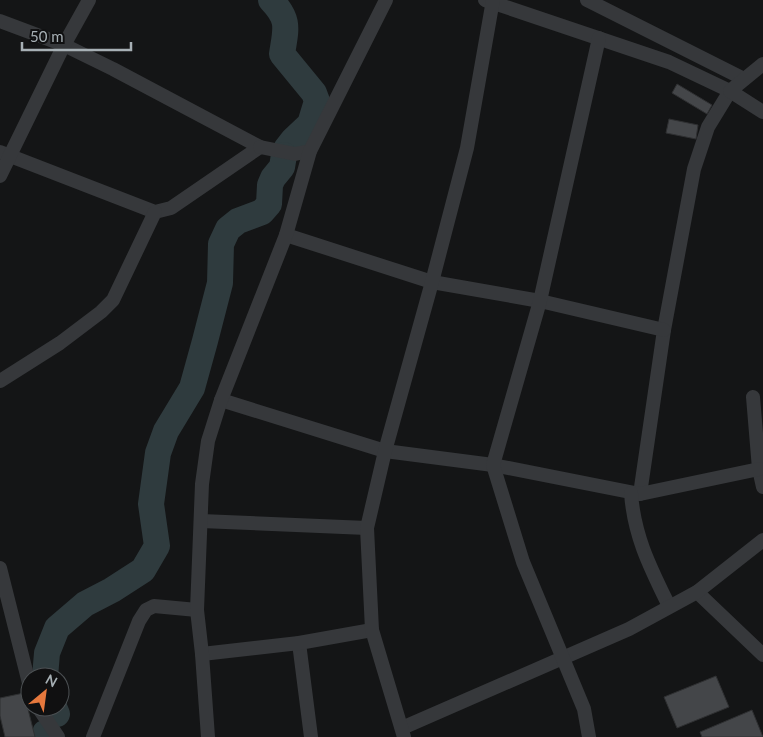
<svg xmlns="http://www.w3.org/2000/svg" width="763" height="737" font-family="Lato,sans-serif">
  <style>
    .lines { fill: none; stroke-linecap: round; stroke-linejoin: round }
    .river { stroke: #2f3b3e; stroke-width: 26 }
    .building { fill: #444649; stroke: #2f3032 }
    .street { stroke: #36383b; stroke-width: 14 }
  </style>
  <rect width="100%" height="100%" fill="#141516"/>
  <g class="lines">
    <!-- river -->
    <g class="river">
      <path d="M 271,0 C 290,20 286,28 282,54 L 314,93 L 317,101 L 310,124 L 293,140 L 286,149"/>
      <polyline points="45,677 47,653 57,628 85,604 112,590 143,570 157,546 151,504 158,453 166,431 192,388 205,341 220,283 221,244 228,229 238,221 262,212 269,204 270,185 273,178 282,167 284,155"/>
      <polyline points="54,707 57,714"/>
      <polyline points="45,733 47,737"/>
    </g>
  </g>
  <!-- building -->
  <g class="building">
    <polygon points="677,84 712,105 707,114 672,93"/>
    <polygon points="669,119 698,125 696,139 666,133"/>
    <polygon points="716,676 729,707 677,728 664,697"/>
    <polygon points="24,693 35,737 5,737 0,716 0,698"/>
    <polygon points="752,710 763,737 702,737 700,732"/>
  </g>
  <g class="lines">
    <!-- street -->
    <g class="street">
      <polyline points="485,0 669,62 730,91 708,127 694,169 664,330 640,494"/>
      <polyline points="587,0 744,79"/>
      <polyline points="0,21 64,45 113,69 260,147 171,208 155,212 0,152"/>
      <polyline points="763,64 730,91 763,112"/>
      <polyline points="260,147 295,154 310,151"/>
      <polyline points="0,176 64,45 89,0"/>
      <polyline points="286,235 432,282 540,301 664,330"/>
      <polyline points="0,381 60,343 101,312 113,300 155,212"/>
      <polyline points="753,397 759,469 763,487"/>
      <polyline points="221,400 385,451 493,465 640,494 759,469"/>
      <path d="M 631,493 C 634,536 650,567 669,606"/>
      <polyline points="201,521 367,528"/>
      <polyline points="0,568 30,687"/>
      <polyline points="697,592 763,655"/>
      <polyline points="299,643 311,737"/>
      <polyline points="202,654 299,643 372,630"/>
      <polyline points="38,707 58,737"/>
      <polyline points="402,728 629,629 697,592 763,540"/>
      <polyline points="93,737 139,621 146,610 154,606 197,610"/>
      <polyline points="208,737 202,654 197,610 202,484 208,441 221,400 286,235 310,151 386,0"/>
      <polyline points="404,737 372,630 367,528 385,451 432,282 467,148 493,0"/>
      <polyline points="589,737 584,709 523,562 493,465 540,301 599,38"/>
    </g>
  </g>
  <!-- north arrow -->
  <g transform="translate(45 692) rotate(29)"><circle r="24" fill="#101011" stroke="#4c5053"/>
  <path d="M0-4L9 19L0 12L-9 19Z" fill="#e6783d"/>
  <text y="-8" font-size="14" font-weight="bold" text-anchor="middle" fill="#a7b0b5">N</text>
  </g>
  <!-- scale -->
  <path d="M22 42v8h109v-8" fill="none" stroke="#a7b0b5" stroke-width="2.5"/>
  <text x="30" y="42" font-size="15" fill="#a7b0b5" stroke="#101011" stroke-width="4" paint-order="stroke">50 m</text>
</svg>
